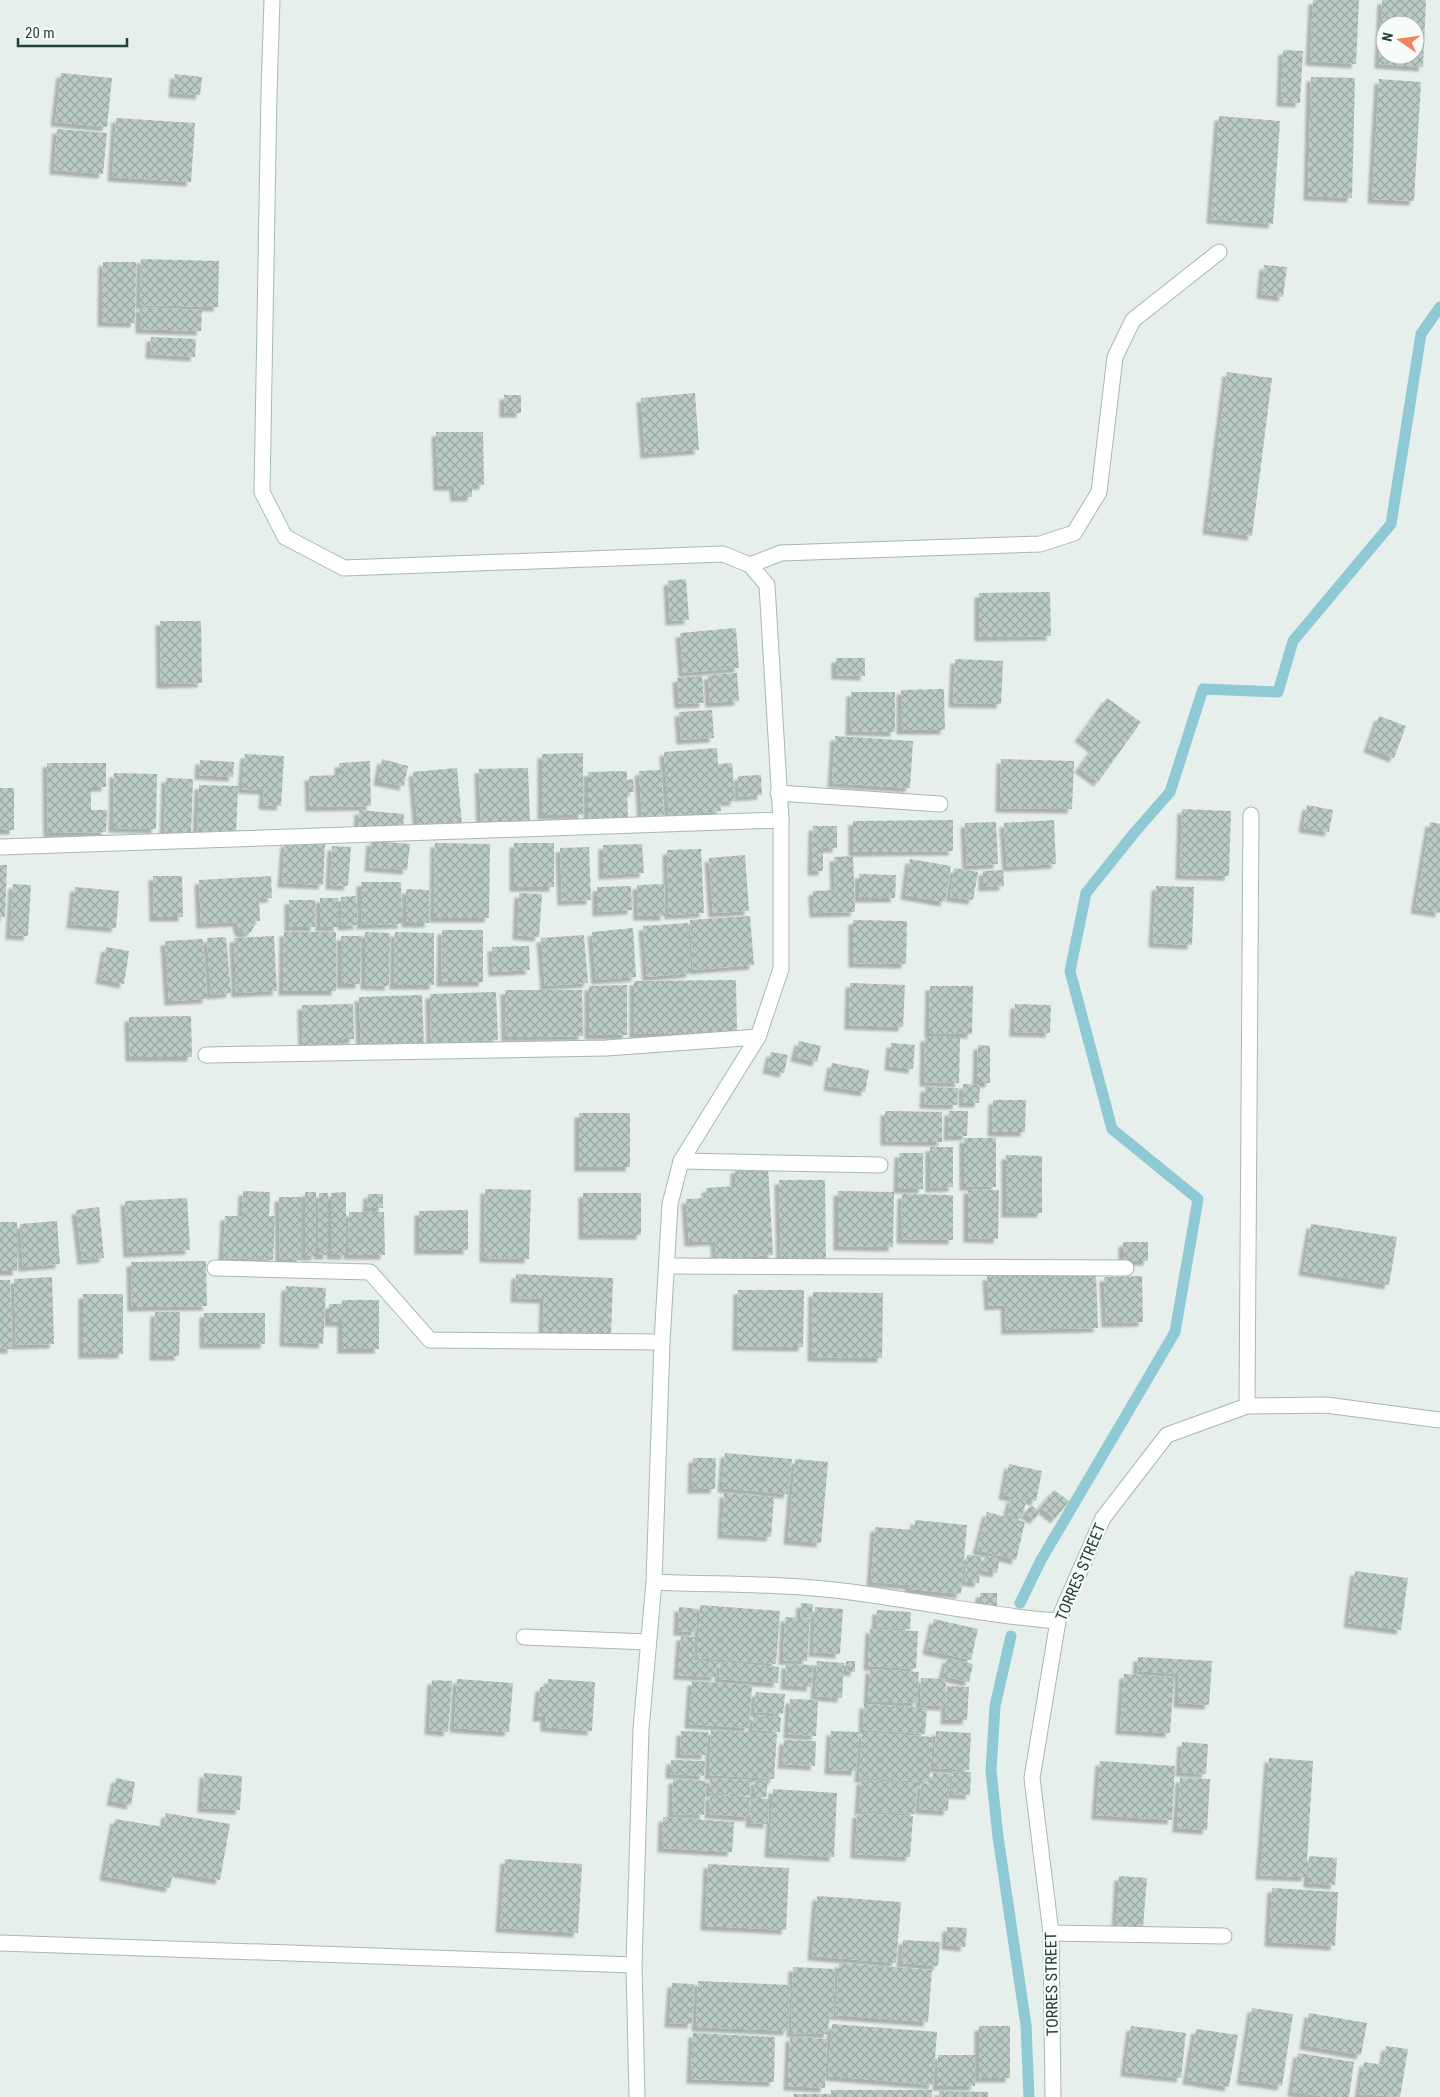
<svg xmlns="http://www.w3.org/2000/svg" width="1440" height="2097" font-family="'Roboto Condensed',sans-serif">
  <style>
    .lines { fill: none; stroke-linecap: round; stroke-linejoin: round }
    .stream { stroke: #8ec9d4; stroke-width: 11 }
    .building { fill: url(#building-cross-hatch); fill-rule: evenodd; filter: url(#shadow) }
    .lane-casing { stroke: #a8b8b2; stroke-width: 17 }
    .street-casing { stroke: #a8b8b2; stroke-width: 17 }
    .secondary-casing { stroke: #a4bbb3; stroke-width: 17 }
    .lane { stroke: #fff; stroke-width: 15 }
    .street { stroke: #fff; stroke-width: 15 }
    .secondary { stroke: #fff; stroke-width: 15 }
    .labels { text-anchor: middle; stroke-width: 4.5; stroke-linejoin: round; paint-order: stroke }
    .street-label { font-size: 16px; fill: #24423a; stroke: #f7fbf9 }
  </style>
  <defs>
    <pattern id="building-cross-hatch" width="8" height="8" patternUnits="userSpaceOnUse" patternTransform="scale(1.25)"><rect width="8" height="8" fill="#bbcac4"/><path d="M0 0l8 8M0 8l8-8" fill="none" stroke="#98a6a0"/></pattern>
    <filter id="shadow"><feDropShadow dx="-4.5" dy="4.5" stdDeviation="1" flood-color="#0004"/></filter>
  </defs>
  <rect width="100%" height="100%" fill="#e6efeb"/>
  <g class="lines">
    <!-- stream -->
    <g class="stream">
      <polyline points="1020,1603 1041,1560 1175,1332 1198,1199 1112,1129 1070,971 1086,893 1135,832 1170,792 1203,689 1278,692 1293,641 1391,524 1421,334 1440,307"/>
      <polyline points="1011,1636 995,1706 991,1771 998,1837 1026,2025 1029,2097"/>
    </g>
  </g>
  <!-- building -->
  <g class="building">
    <polygon points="1313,0 1359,0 1356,64 1310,61"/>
    <path d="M 1382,0 L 1426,0 L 1423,67 L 1379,64 ZM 1385,25 L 1415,25 L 1415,55 L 1385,55 Z"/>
    <polygon points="1283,50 1303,51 1300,103 1281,102"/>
    <polygon points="61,73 112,78 107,127 55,122"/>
    <polygon points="175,74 202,77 200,95 173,93"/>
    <polygon points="1311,77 1355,78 1352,198 1308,196"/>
    <polygon points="1379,79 1421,82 1414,201 1372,199"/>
    <polygon points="1219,116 1280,121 1273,224 1211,219"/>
    <polygon points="116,118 195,123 191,182 112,177"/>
    <polygon points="57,129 107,133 103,174 54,170"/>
    <polygon points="141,259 219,261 218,307 140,305"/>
    <polygon points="103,262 136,262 135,323 102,322"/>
    <polygon points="1264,265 1287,267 1283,297 1261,294"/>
    <polygon points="140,307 202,310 201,331 140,329"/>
    <polygon points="151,337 196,339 195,357 150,354"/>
    <polygon points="1227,372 1272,378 1252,536 1207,530"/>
    <polygon points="695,393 699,450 645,454 641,398"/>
    <rect x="504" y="395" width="17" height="18"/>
    <polygon points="436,432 483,432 484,485 472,485 472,497 455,497 454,486 438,486"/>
    <polygon points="686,579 689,620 670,621 668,581"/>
    <polygon points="1050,592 1051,636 979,637 979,593"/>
    <polygon points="160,621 201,621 202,683 161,684"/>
    <polygon points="736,628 739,668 683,673 680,633"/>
    <polygon points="836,658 865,658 865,676 836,675"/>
    <polygon points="955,659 1003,661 1001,704 953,703"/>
    <polygon points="737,673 739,701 710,703 708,675"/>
    <polygon points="702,676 704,703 679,704 677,678"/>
    <polygon points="944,689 945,730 901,730 901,690"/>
    <polygon points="851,692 895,692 895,732 850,731"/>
    <polygon points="1107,698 1141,722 1098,782 1079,768 1093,748 1079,737"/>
    <polygon points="712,710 714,738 681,740 679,712"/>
    <polygon points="1379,716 1406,726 1394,758 1368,748"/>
    <polygon points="835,736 913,741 910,788 832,783"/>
    <polygon points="717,748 718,764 732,763 735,801 720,802 721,811 669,816 664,752"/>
    <polygon points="583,753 583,815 542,815 542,754"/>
    <polygon points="245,754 284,756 281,806 263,805 264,790 242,789"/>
    <polygon points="382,759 408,766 404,786 378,781"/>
    <polygon points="1001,759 1074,761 1072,809 1000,808"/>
    <polygon points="200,760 234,762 233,777 199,775"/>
    <polygon points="370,761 371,806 310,807 309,776 339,775 339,763"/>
    <polygon points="47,763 106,763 106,787 91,787 91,810 107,810 106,832 48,833"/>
    <polygon points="457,768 462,825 418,829 413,772"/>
    <polygon points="528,768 530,824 481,826 479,769"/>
    <polygon points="661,770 664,815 642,817 639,771"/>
    <polygon points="627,771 627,780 633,779 634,792 627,792 628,818 588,818 588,772"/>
    <polygon points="114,773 157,774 156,829 113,828"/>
    <polygon points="761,775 762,795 739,797 738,776"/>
    <polygon points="166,778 193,779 191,835 164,834"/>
    <polygon points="199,785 238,786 236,836 197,835"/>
    <rect x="0" y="788" width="14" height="42"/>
    <polygon points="1307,805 1333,810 1329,832 1303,828"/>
    <polygon points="1182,809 1231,811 1229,876 1180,875"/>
    <polygon points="359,810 404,814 403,832 358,829"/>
    <polygon points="953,820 953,851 853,852 853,821"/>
    <polygon points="1054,820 1056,864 1007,867 1004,823"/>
    <polygon points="996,822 998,864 967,866 965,823"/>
    <polygon points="1430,822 1440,824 1440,913 1415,909"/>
    <polygon points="813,826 837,826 837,848 823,848 823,871 812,871"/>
    <polygon points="371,841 410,844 407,870 369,867"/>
    <polygon points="285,842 325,844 323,885 282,883"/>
    <polygon points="435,843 490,844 489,918 434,918"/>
    <rect x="514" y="843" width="40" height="44"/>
    <polygon points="642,844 644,873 603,875 603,845"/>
    <polygon points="332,846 351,847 348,886 330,885"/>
    <polygon points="589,847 591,900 562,901 560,848"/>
    <polygon points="701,849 704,913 669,915 667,850"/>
    <polygon points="745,855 749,911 713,913 709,858"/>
    <polygon points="853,856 855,912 814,913 813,891 835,890 834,857"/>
    <polygon points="910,859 951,866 945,902 905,895"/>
    <polygon points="0,865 7,865 5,917 0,917"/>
    <polygon points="954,868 978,872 973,900 950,897"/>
    <polygon points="1003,870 1004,886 983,887 983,871"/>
    <polygon points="859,874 896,875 895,898 859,898"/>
    <polygon points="153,876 182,876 183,917 154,917"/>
    <polygon points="271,876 272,898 259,899 260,921 252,921 254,926 251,932 245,934 239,931 237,922 201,924 199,880"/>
    <polygon points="361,882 401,882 402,924 361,925"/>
    <polygon points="13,884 31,885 28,936 10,935"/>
    <polygon points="664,884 665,916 638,916 637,885"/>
    <polygon points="631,886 632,910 597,912 597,887"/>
    <polygon points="1156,886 1194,887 1192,945 1153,943"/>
    <polygon points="75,887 119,891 116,928 71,924"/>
    <polygon points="406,889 429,890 429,923 406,923"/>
    <polygon points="519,893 542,894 539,937 517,935"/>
    <polygon points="356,896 358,925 342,926 341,897"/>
    <rect x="320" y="898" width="18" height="29"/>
    <rect x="289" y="900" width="26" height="27"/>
    <polygon points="750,916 754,965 693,970 690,920"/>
    <polygon points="853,920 907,921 906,964 853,963"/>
    <polygon points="688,923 691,973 647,977 643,926"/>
    <polygon points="633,928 636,977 596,980 592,932"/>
    <polygon points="442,930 483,930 483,982 441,982"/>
    <polygon points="284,932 336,932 336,991 283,991"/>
    <polygon points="365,932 390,933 389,986 365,985"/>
    <polygon points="395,932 434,933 434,985 394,985"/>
    <polygon points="584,935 588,983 545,986 541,938"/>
    <polygon points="274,936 277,991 236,993 234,938"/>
    <polygon points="341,936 361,936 360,984 341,984"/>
    <polygon points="226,937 231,993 211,995 207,938"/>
    <polygon points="203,939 207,999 169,1001 165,941"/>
    <polygon points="529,946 530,970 493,972 492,947"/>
    <polygon points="106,947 129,951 124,984 100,979"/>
    <polygon points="736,980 737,1034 634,1034 634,981"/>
    <polygon points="850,983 905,985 903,1027 849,1025"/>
    <polygon points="627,985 627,1035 589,1035 589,986"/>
    <polygon points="930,986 973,986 972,1034 929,1033"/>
    <polygon points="505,990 582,990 583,1036 506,1037"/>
    <polygon points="496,992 498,1040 431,1043 430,994"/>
    <polygon points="422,995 424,1046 361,1048 359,997"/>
    <polygon points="353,1004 354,1039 343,1039 343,1049 303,1049 302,1005"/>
    <polygon points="1015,1004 1051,1005 1050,1033 1014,1032"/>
    <polygon points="191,1016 192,1057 130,1057 129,1017"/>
    <polygon points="925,1037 960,1037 959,1083 924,1082"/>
    <polygon points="799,1041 821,1046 817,1062 795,1057"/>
    <polygon points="891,1043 915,1045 913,1069 889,1066"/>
    <polygon points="978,1045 990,1046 990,1083 977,1083"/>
    <polygon points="771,1052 788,1055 784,1073 767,1069"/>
    <polygon points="832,1063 869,1070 865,1092 828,1086"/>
    <polygon points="963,1084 980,1085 979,1103 963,1103"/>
    <polygon points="925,1087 958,1088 957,1105 924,1104"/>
    <polygon points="993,1100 1026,1100 1025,1132 992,1132"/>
    <polygon points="885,1111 942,1112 942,1142 885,1141"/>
    <polygon points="949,1111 968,1111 967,1136 948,1136"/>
    <rect x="579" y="1113" width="51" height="54"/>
    <polygon points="964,1138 996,1138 996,1187 964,1186"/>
    <polygon points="930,1147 953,1147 953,1187 930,1188"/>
    <polygon points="899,1153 923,1153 923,1189 898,1189"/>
    <polygon points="1006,1155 1042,1156 1042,1213 1006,1213"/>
    <polygon points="768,1167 773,1255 716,1259 715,1241 689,1242 686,1199 707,1198 706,1188 735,1186 735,1169"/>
    <polygon points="779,1180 825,1180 826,1261 781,1262"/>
    <polygon points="485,1189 531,1190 529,1259 484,1258"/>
    <polygon points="968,1189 999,1190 998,1239 968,1238"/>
    <polygon points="243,1191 270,1192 269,1216 275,1216 273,1260 223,1258 225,1216 242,1216"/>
    <polygon points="838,1191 894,1192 893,1247 838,1246"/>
    <rect x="305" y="1192" width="11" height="64"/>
    <polygon points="346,1192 346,1255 331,1255 331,1193"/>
    <polygon points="319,1193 328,1193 328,1255 318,1255"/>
    <rect x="583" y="1193" width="58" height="42"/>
    <polygon points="368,1194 383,1194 383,1208 367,1208"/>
    <polygon points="902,1194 953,1195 953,1240 901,1239"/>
    <polygon points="279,1197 301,1197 301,1260 280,1260"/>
    <polygon points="187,1198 190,1250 128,1253 125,1201"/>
    <polygon points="99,1207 104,1258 82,1260 76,1210"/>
    <polygon points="468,1210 468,1250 419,1250 419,1211"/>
    <polygon points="349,1212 384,1212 385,1255 348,1255"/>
    <polygon points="57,1221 60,1264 23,1267 20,1224"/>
    <rect x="0" y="1222" width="17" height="49"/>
    <polygon points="1311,1224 1397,1237 1389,1285 1303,1271"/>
    <rect x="1123" y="1242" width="25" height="19"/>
    <polygon points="206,1261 207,1306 132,1307 131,1262"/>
    <polygon points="1096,1273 1098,1328 1006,1330 1005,1305 989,1306 987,1276"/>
    <polygon points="516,1274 613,1278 611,1334 543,1331 544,1299 515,1298"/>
    <polygon points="1142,1276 1143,1322 1106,1323 1104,1277"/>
    <polygon points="52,1277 54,1344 16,1345 14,1279"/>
    <polygon points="0,1280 10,1280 12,1349 0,1349"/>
    <polygon points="286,1286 326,1288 323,1344 284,1342"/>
    <polygon points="738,1290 804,1290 803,1347 737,1346"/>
    <polygon points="813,1292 883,1293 882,1358 812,1357"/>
    <rect x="83" y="1294" width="40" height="60"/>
    <polygon points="342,1300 379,1300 379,1349 342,1349 342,1322 329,1322 329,1304 342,1304"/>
    <polygon points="155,1312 180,1312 179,1356 154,1356"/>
    <rect x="204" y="1313" width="61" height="31"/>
    <polygon points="725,1453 792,1459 788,1494 722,1488"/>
    <polygon points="693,1458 716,1458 715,1489 692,1489"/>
    <polygon points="795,1459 828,1462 821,1543 788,1540"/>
    <polygon points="1009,1464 1042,1471 1036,1501 1003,1495"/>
    <polygon points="1054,1490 1069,1501 1055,1519 1040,1507"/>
    <polygon points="724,1493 774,1497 771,1537 722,1534"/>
    <polygon points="1011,1498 1026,1501 1022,1519 1007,1515"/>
    <polygon points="1031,1505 1040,1512 1034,1520 1025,1513"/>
    <polygon points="987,1512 1025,1522 1016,1560 977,1550"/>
    <polygon points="915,1520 967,1525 961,1594 909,1589 910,1585 871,1582 875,1527 915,1530"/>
    <polygon points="967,1555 981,1556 979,1583 964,1581"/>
    <polygon points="985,1555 1000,1559 997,1573 981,1570"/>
    <polygon points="1355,1571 1408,1578 1401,1630 1348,1623"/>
    <rect x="980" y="1593" width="17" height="17"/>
    <polygon points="801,1603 813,1604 812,1618 800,1617"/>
    <polygon points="700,1605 780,1611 776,1664 697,1658"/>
    <polygon points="679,1607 697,1609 696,1632 678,1631"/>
    <polygon points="815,1607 843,1609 840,1654 813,1652"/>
    <polygon points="877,1610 911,1612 910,1629 876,1627"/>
    <polygon points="785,1617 810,1619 807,1661 783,1660"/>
    <polygon points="934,1619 978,1629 971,1660 927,1650"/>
    <polygon points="870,1629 918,1631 916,1669 868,1666"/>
    <polygon points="681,1636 695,1637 694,1660 717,1662 716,1677 678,1675"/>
    <polygon points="1138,1657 1212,1661 1209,1705 1178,1703 1179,1674 1137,1671"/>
    <polygon points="947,1658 973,1664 969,1682 943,1676"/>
    <polygon points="817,1661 844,1663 842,1698 815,1696"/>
    <polygon points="846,1661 855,1661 855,1672 846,1671"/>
    <polygon points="720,1662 779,1667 778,1683 719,1679"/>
    <polygon points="786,1664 813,1665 811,1687 785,1685"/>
    <polygon points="870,1669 919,1672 917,1703 868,1701"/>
    <polygon points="1124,1674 1174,1677 1170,1733 1120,1730"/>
    <polygon points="921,1678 946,1679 945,1706 920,1705"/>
    <polygon points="457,1679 513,1683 509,1732 454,1728"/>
    <polygon points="548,1679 595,1682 592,1731 545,1727 545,1717 537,1717 540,1687 548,1687"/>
    <polygon points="432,1680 452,1681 448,1732 429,1730"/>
    <polygon points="692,1681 752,1685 749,1728 689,1724"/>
    <polygon points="947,1686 969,1687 967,1720 945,1720"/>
    <polygon points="756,1692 785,1694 783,1714 754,1712"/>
    <polygon points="790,1699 818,1700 816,1736 788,1734"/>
    <polygon points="864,1704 927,1708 925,1734 863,1730"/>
    <polygon points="753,1715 781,1717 780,1732 752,1730"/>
    <polygon points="711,1730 777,1734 774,1779 709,1775"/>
    <polygon points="681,1731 708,1732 706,1755 680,1754"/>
    <polygon points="831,1731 859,1732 856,1771 829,1770"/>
    <polygon points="936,1731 971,1733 969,1770 933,1768"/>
    <polygon points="862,1732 933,1737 929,1782 859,1778"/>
    <polygon points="784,1740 816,1741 815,1766 782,1764"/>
    <polygon points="1182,1742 1208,1744 1206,1774 1180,1772"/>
    <polygon points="1269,1758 1313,1761 1306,1877 1260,1875"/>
    <polygon points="671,1760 705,1761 704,1776 670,1774"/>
    <polygon points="1100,1761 1175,1766 1172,1820 1096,1815"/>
    <polygon points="953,1771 971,1772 970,1795 951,1794"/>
    <polygon points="204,1773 242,1776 240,1810 202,1808"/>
    <polygon points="933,1773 950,1774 948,1811 919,1809 921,1783 932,1784"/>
    <polygon points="116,1778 135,1782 131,1805 111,1801"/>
    <polygon points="710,1778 751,1780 750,1796 709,1793"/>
    <polygon points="1180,1778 1210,1779 1207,1830 1177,1828"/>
    <polygon points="673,1779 706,1781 704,1815 672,1814"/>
    <polygon points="755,1780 768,1781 766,1797 754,1796"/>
    <polygon points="861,1780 917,1783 915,1814 859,1811"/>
    <polygon points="773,1789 837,1793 834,1857 769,1853"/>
    <polygon points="710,1795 750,1797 749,1817 709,1814"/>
    <polygon points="751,1798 769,1799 768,1824 750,1823"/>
    <polygon points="166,1813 230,1824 220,1880 173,1872 170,1888 104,1876 115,1819 164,1827"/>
    <polygon points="857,1813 913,1816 910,1857 855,1854"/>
    <polygon points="663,1817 734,1822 732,1852 662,1848"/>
    <polygon points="1309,1856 1337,1858 1335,1885 1308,1883"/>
    <polygon points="505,1859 582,1864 578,1933 500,1928"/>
    <polygon points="708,1864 789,1868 786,1930 705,1926"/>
    <polygon points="1119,1876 1147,1878 1143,1928 1116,1926"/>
    <polygon points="1272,1888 1338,1892 1335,1946 1269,1942"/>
    <polygon points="817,1896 901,1902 896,1963 812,1956"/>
    <polygon points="947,1927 967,1928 965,1947 946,1945"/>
    <polygon points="903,1940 940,1942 938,1966 901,1963"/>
    <polygon points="839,1963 932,1970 928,2022 835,2015"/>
    <polygon points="793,1967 835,1969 833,2019 829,2019 828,2034 791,2033"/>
    <polygon points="698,1981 791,1985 788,2031 696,2027"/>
    <polygon points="672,1983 694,1984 692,2024 669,2023"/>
    <polygon points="1252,2008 1293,2014 1282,2086 1241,2080"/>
    <polygon points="1309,2013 1367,2023 1361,2055 1304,2045"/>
    <polygon points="832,2024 937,2032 933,2085 828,2076"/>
    <rect x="979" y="2026" width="31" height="52"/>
    <polygon points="1131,2026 1186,2033 1181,2078 1125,2072"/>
    <polygon points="1196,2029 1238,2035 1229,2087 1187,2080"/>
    <polygon points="693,2033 775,2037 774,2082 691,2079"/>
    <polygon points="790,2037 827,2039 825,2088 788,2086"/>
    <polygon points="1386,2046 1408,2049 1400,2097 1359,2094 1364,2062 1383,2065"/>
    <polygon points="1298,2053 1354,2062 1349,2097 1327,2097 1292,2092"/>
    <polygon points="938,2055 975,2055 975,2086 937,2086"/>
    <rect x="831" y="2090" width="101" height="7"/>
    <polygon points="939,2091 988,2092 988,2097 939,2097"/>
    <rect x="794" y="2094" width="35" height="3"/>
  </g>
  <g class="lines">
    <defs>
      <g id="lane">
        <polyline points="750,565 781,553 1040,544 1074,533 1099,492 1115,357 1133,320 1219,252"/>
        <polyline points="778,793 940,804"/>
        <polyline points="524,1637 647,1642"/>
        <polyline points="1051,1933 1224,1936"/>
      </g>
      <g id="street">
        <polyline points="0,847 781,820"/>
        <polyline points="206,1055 606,1048 758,1037"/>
        <polyline points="681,1161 880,1165"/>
        <polyline points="667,1266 1126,1268"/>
        <polyline points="215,1268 370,1272 430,1340 662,1342"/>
        <polyline points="1247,1406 1251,815"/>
        <path d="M 654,1582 C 719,1585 786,1583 851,1592 C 920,1601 988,1616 1058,1621"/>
        <polyline points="0,1943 634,1965"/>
        <polyline points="1053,2097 1051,1933 1032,1778 1058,1621 1103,1518 1167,1435 1247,1406 1326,1405 1440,1420"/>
      </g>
      <polyline id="secondary" points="272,0 269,93 262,492 285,537 344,568 723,554 750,565 767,585 781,820 781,969 758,1037 681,1161 670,1204 662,1342 654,1582 641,1729 634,1965 637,2097"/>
    </defs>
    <!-- lane casing -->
    <use href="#lane" class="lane-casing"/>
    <!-- street casing -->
    <use href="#street" class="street-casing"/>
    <!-- secondary casing -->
    <use href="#secondary" class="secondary-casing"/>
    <!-- lane -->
    <use href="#lane" class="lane"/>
    <!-- street -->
    <use href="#street" class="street"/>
    <!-- secondary -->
    <use href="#secondary" class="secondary"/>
  </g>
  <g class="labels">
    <!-- street labels -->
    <g class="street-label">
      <text transform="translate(1080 1572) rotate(-67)" y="6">TORRES STREET</text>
      <text transform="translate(1051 1984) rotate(-91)" y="6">TORRES STREET</text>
    </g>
  </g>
  <!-- north arrow -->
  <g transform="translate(1400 40) rotate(283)"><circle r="24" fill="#f7fbf9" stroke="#a3b1ad"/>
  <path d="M0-4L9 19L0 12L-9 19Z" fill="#f4845f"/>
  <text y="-8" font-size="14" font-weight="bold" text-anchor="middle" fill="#24423a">N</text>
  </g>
  <!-- scale -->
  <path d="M18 38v8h109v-8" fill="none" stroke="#24423a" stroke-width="2.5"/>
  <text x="25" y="38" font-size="15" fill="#24423a" stroke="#f7fbf9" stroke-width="4" paint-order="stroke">20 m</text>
</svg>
